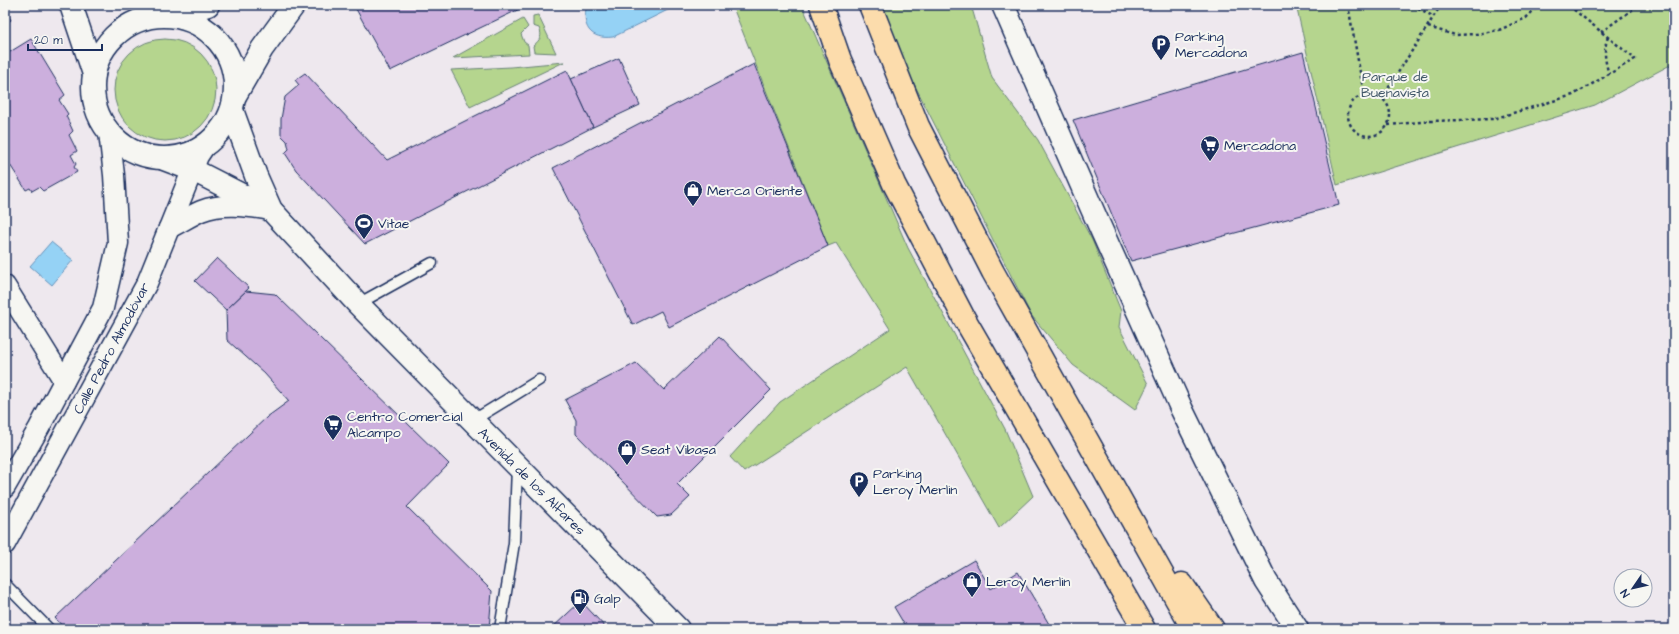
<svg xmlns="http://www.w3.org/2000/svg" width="1679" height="634" font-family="'Architects Daughter',sans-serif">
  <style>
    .green { fill: #b5d58e; stroke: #688276 }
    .water { fill: #95d2f5; stroke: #6491b9 }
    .building { fill: #ccafdd; stroke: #1b2f5e }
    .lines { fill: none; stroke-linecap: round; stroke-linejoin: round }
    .lane-casing { stroke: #1b2f5e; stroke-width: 13 }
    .street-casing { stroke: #1b2f5e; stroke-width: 23 }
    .secondary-casing { stroke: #1b2f5e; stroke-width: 25 }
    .highway-casing { stroke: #1b2f5e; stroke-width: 25 }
    .path { stroke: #1b2f5e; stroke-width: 2.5; stroke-dasharray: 3 3; stroke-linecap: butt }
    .lane { stroke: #f6f6f2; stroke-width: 10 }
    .street { stroke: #f6f6f2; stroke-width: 20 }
    .secondary { stroke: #f6f6f2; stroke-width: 22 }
    .highway { stroke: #fcdcac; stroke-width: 22 }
    .labels { text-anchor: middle; stroke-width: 4; stroke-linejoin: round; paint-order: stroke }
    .poi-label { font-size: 14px; fill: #1b2f5e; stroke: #f6f6f2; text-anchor: start }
    .park-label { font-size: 14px; fill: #42586a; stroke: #f6f6f2 }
    .street-label { font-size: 14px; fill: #1b2f5e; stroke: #f6f6f2 }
  </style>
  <rect width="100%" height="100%" fill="#eee8ee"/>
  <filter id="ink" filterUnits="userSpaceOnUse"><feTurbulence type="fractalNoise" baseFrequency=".025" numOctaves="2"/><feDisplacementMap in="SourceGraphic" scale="8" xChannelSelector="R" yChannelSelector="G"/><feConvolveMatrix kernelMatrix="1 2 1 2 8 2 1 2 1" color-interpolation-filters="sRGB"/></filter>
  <g filter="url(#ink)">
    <!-- green -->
    <g class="green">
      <polygon points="732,5 802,5 908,248 1005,429 1033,496 999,528 907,367 744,472 730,457 780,402 890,329 836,243 828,246"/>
      <polygon points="883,5 971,5 992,78 1038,140 1092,240 1121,311 1119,327 1148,384 1135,410 1073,365 1031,315 902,60"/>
      <polygon points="1296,5 1674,5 1674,63 1595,105 1337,185"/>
      <path d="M 538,15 L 556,53 L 534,52 L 533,46 C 540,40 543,36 539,28 L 533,26 L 533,16 Z"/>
      <polygon points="523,19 528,27 521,34 524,42 528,45 529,54 453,58"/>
      <circle cx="165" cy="90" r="51"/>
      <polygon points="564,62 470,107 451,70 511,67"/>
    </g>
    <!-- water -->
    <g class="water">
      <path d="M 587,5 L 678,5 L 613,37 C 590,40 581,26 587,5 Z"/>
      <polygon points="51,242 73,260 52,285 30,266"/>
    </g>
    <!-- building -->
    <g class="building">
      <polygon points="364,5 528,5 390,71 356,9"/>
      <polygon points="5,10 11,20 5,24"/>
      <polygon points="31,39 65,95 59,100 68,114 66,116 73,131 69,135 77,151 71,155 76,164 74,167 77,172 43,191 39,187 32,191 30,188 26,190 5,157 5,55"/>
      <polygon points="1303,52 1339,205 1131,261 1073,120"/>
      <polygon points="619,58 640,105 593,127 571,79"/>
      <polygon points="754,64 828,246 669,327 661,311 633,325 553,168"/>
      <polygon points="567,70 593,127 365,244 296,170 285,153 289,149 287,141 281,135 281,119 285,97 299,85 295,80 305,73 387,160"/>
      <polygon points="217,258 249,288 226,310 195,281"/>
      <polygon points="246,291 275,294 449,464 407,507 492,591 489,629 65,629 55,618 267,417 289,401 264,373 227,340 226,310"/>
      <polygon points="720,336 771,390 677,484 690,497 671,515 657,517 576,434 576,420 565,400 636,363 664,390"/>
      <polygon points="974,560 991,589 1018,572 1052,629 907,629 894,607"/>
      <polygon points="581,601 607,629 551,629"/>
    </g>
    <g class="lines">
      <defs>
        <g id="lane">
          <polyline points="358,304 432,263"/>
          <polyline points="472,421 539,380"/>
          <polyline points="5,584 49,629"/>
          <polyline points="500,629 514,543 517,468"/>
        </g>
        <g id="street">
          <path d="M 169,228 C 179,223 190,216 201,211 C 222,203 244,206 266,209"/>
          <polyline points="5,286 64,381"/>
          <polyline points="5,487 39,428 103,308 118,243 114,175 109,132"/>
          <polyline points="5,544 147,283 198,156 204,147"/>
        </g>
        <g id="secondary">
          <polyline points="71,5 94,74"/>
          <polyline points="1003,5 1096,218 1182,410 1266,581 1297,629"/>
          <circle cx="164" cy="87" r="71"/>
          <polyline points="173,16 208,5"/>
          <polyline points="236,94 262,49 294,5"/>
          <polyline points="232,110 256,176 271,210 358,304 678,629"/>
          <polyline points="164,159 193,170 271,210"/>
        </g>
        <g id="highway">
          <polyline points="821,5 840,60 894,184 964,318 1144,629"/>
          <polyline points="870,5 918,126 993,272 1193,629"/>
          <polyline points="1182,584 1213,629"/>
        </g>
      </defs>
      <!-- lane casing -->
      <use href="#lane" class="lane-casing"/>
      <!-- street casing -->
      <use href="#street" class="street-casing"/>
      <!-- secondary casing -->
      <use href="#secondary" class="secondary-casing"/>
      <!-- highway casing -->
      <use href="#highway" class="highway-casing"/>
      <!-- path -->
      <g class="path">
        <polyline points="1348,5 1364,94"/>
        <polyline points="1413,5 1434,17"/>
        <polyline points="1428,27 1455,35 1476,34 1499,30 1526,18 1539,5"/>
        <polyline points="1601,32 1639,5"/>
        <path d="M 1608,37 C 1603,50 1605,62 1609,74"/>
        <circle cx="1369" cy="115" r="21"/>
        <polyline points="1382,98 1441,5"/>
        <polyline points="1388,125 1431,121 1493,119 1573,95 1635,59 1568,5"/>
      </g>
      <!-- lane -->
      <use href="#lane" class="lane"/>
      <!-- street -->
      <use href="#street" class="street"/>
      <!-- secondary -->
      <use href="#secondary" class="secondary"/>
      <!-- highway -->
      <use href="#highway" class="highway"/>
    </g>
  </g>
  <!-- icons -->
  <defs>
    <symbol id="parking-pin" viewBox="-11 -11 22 30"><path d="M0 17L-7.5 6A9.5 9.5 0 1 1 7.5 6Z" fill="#1b2f5e" stroke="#f6f6f2"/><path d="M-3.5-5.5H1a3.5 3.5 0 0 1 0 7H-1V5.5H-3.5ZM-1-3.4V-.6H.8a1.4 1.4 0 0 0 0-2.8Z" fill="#fff"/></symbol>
    <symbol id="supermarket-pin" viewBox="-11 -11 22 30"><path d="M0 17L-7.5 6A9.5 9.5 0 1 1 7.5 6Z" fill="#1b2f5e" stroke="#f6f6f2"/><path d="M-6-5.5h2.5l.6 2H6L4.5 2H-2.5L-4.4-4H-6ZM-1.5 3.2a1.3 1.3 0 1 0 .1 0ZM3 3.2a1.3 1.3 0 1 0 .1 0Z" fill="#fff"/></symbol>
    <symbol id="shop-pin" viewBox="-11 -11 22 30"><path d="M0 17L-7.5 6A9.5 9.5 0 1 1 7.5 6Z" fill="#1b2f5e" stroke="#f6f6f2"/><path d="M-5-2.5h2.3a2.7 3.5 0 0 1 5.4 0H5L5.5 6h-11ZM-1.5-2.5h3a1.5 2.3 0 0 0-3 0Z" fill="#fff"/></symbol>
    <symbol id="stadium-pin" viewBox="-11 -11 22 30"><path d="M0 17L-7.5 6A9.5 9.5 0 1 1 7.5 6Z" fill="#1b2f5e" stroke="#f6f6f2"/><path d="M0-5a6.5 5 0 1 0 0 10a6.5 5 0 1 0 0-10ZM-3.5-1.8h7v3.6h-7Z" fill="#fff"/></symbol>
    <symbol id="fuel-pin" viewBox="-11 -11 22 30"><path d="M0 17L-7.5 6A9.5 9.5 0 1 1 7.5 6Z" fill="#1b2f5e" stroke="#f6f6f2"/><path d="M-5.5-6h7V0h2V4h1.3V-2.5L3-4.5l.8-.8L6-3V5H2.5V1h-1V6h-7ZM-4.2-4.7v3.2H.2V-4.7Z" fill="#fff"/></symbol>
  </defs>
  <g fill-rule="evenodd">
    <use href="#parking-pin" x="1150" y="33" width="22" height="30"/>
    <use href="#supermarket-pin" x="1199" y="134" width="22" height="30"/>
    <use href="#shop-pin" x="682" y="179" width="22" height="30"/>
    <use href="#stadium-pin" x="353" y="212" width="22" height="30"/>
    <use href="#supermarket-pin" x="322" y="413" width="22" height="30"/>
    <use href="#shop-pin" x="616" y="438" width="22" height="30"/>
    <use href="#parking-pin" x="848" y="470" width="22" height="30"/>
    <use href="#shop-pin" x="961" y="570" width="22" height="30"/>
    <use href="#fuel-pin" x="569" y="587" width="22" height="30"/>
  </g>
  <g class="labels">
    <!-- poi labels -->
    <g class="poi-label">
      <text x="1175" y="41">Parking<tspan x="1175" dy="16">Mercadona</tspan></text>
      <text x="1224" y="150">Mercadona</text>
      <text x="707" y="195">Merca Oriente</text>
      <text x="378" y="228">Vitae</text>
      <text x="347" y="421">Centro Comercial<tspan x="347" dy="16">Alcampo</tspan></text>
      <text x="641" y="454">Seat Vibasa</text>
      <text x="873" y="478">Parking<tspan x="873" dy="16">Leroy Merlin</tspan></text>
      <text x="986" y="586">Leroy Merlin</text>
      <text x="594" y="603">Galp</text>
    </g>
    <!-- park labels -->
    <g class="park-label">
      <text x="1395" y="81">Parque de<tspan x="1395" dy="16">Buenavista</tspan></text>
    </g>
    <!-- street labels -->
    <g class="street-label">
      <text transform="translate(111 348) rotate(-62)" y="5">Calle Pedro Almodóvar</text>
      <text transform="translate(532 481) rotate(45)" y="5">Avenida de los Alfares</text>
    </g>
  </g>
  <!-- margin -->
  <rect width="1679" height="634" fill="none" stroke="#f6f6f2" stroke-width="20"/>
  <rect x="10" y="10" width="1659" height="614" fill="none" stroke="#1b2f5e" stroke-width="1.5" filter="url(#ink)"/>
  <!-- north arrow -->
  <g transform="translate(1633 588) rotate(236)"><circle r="19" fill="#f6f6f2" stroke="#9ea6b7"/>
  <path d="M0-3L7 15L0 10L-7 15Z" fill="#1b2f5e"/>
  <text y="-6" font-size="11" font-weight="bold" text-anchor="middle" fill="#1b2f5e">N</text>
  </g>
  <!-- scale -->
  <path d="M28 44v6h74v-6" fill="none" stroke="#1b2f5e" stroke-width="2"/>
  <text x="34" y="44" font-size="12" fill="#1b2f5e" stroke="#f6f6f2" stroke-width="3" paint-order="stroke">20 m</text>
</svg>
